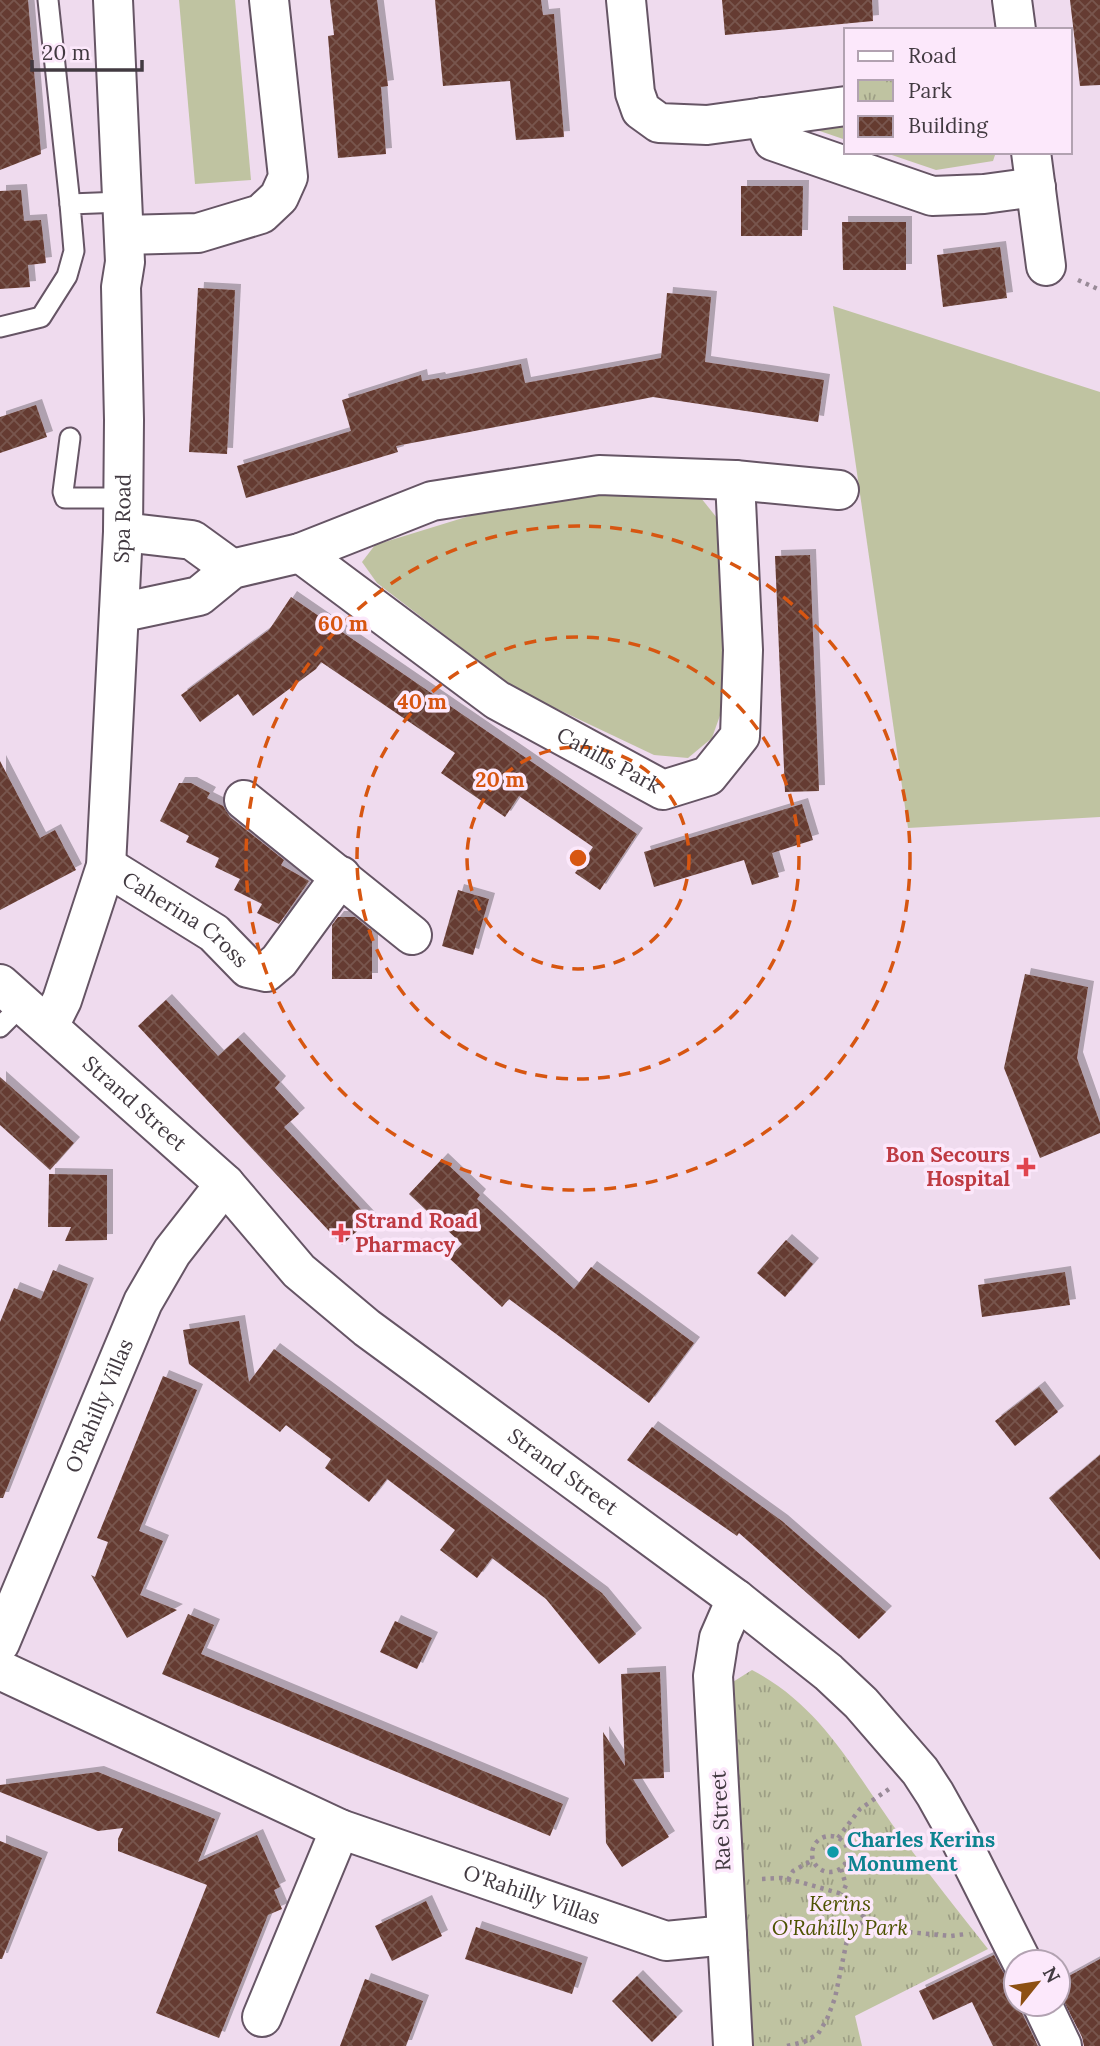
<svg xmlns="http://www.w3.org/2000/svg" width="1100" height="2046" font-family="Lora,serif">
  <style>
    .green { fill: #bfc3a1 }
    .park { fill: url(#park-tufts) }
    .building { fill: url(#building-cross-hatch); filter: url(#shadow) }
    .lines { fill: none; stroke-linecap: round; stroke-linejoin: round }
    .lane-casing { stroke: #665565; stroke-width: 23 }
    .street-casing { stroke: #665565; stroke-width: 42 }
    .secondary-casing { stroke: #665565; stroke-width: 42 }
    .path { stroke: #988a97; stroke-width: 4.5; stroke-dasharray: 3.5 5; stroke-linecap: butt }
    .lane { stroke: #fff; stroke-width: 19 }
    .street { stroke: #fff; stroke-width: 38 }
    .secondary { stroke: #fff; stroke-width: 38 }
    .ring { fill: none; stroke: #d75611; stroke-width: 3.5; stroke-dasharray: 12 9 }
    .health-dot { fill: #e0444e; stroke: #fce8fb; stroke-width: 2.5 }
    .culture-dot { fill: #0f9aa8; stroke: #fce8fb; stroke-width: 2.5 }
    .labels { text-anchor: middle; stroke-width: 7; stroke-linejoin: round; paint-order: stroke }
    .street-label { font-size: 21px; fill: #423a41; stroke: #fce8fb }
    .health-label { font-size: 21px; font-weight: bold; fill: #be3a42; stroke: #fce8fb; text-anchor: end }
    .culture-label { font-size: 21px; font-weight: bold; fill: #0d838f; stroke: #fce8fb; text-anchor: start }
    .park-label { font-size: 21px; font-style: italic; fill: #4e5302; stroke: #fce8fb }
    .centre { fill: #d75611; stroke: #fce8fb; stroke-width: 3.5 }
    .ring-label { font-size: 21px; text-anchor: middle; font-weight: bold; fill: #d75611; stroke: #fce8fb; stroke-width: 7; stroke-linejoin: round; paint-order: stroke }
  </style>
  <defs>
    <pattern id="park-tufts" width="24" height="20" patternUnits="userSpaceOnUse" patternTransform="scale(1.75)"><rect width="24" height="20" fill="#bfc3a1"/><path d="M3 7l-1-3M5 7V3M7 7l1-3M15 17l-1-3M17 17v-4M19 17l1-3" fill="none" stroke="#9d9f85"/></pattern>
    <pattern id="building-cross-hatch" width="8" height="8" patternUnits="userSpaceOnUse" patternTransform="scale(1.75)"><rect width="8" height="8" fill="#653b30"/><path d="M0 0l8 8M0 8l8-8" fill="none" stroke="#78564e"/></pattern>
    <filter id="shadow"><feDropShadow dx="6" dy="-6" stdDeviation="0" flood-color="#0004"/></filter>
  </defs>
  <rect width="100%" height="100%" fill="#efdbee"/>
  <!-- green -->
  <g class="green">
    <polygon points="179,0 235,0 251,180 195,184"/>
    <polygon points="846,117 846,140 811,128"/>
    <polygon points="883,152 996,152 993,161 936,170"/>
    <polygon points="833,306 1100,392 1100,817 908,828"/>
    <polygon points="661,492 701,498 717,518 725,604 723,707 712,738 688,758 654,755 515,689 377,583 362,562 375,545 479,513 565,496"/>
  </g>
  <!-- park -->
  <path class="park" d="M 752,1670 C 826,1709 855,1775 903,1839 C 930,1876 959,1912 988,1949 L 855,2016 L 862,2046 L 749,2046 L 728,1685 Z"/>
  <!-- building -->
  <g class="building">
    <polygon points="0,0 28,0 41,154 0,170"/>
    <polygon points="330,0 377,0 388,86 381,87 386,154 338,158 328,36 334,35"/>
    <polygon points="435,0 541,0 543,15 554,14 564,137 516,140 510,81 443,86"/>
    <polygon points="722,0 872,0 873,21 725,35"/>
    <polygon points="1070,0 1100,0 1100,85 1080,86"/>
    <polygon points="741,186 803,186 802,236 741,236"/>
    <polygon points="21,190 24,221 41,220 46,263 28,265 30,287 0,289 0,191"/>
    <polygon points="842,222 906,222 906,270 843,270"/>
    <polygon points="1000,247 1007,298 943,307 937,255"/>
    <polygon points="198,288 235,290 227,454 189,452"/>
    <polygon points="667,293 711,297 705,362 824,380 818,422 653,397 396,446 398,452 246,498 237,466 351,431 342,400 421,375 422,381 439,378 440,380 521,364 525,383 661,358"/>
    <polygon points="36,405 47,437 0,453 0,417"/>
    <polygon points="810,555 819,791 785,792 775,556"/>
    <polygon points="291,597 637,834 600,890 575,873 593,847 519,796 505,817 441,773 455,753 321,662 316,669 253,716 238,694 200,722 181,695 269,630"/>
    <polygon points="0,761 40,838 55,830 76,870 0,910"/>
    <polygon points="179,783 191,783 210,793 207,798 223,806 230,817 284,860 281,865 309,881 279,924 257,913 262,904 234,890 240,879 215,867 219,858 186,842 189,836 160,821"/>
    <polygon points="802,804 813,840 772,853 779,877 752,885 744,860 654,887 644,852"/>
    <polygon points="458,890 489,899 473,955 442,946"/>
    <polygon points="338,917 355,917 372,931 372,979 332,979 332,925"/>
    <polygon points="1025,974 1088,987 1077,1058 1100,1123 1100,1133 1040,1158 1004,1068"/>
    <polygon points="166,1000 218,1056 238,1038 280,1082 275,1088 299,1114 284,1127 370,1219 342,1245 138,1026"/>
    <polygon points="0,1077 74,1143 50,1170 0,1125"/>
    <polygon points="442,1159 480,1195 477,1199 574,1289 591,1267 694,1343 649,1403 509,1299 502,1307 449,1258 462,1244 409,1194"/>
    <polygon points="49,1174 107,1175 107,1240 65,1241 71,1227 48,1227"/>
    <polygon points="786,1240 813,1264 785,1297 757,1273"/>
    <polygon points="53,1270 88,1284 3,1498 0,1498 0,1322 14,1288 41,1299"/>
    <polygon points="1065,1272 1070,1305 982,1317 978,1285"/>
    <polygon points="239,1321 249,1382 274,1349 602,1593 636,1634 599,1664 546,1599 492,1558 477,1578 440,1550 455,1530 387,1479 369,1502 325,1468 331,1459 286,1425 280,1432 189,1364 183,1330"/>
    <polygon points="163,1376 197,1390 139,1531 163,1541 140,1595 177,1610 127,1638 91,1575 95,1577 108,1542 97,1538"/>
    <polygon points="1039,1387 1058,1412 1015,1446 995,1421"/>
    <polygon points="652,1427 782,1521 886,1612 859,1639 739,1533 737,1536 627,1460"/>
    <polygon points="1100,1455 1100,1560 1049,1498"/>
    <polygon points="188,1614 214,1625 201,1654 563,1804 550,1836 162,1674"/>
    <polygon points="395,1621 432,1638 417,1669 380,1652"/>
    <polygon points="660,1672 664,1778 633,1779 669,1837 622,1867 606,1843 603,1732 625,1766 621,1674"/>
    <polygon points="98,1772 215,1819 198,1862 257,1835 280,1887 274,1890 282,1909 268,1915 219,2038 156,2013 207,1885 118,1851 118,1839 123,1828 98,1831 0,1792 0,1785"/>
    <polygon points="0,1841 42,1858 2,1959 0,1959"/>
    <polygon points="426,1901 442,1936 392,1961 375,1926"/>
    <polygon points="476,1927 582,1963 572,1994 465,1959"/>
    <polygon points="994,1955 1003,1972 1015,1983 1016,2004 1020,2004 1022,2013 1038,2046 993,2046 972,2002 933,2020 919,1991"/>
    <polygon points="1100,1959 1100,2046 1084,2046 1082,2037 1058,1990 1058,1982"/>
    <polygon points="637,1976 677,2017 652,2042 612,2001"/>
    <polygon points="365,1979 423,2001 406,2046 340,2046"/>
  </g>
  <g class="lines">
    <defs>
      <g id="lane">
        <polyline points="48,0 70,204"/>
        <polyline points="0,327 41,317 67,276 74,251 70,204 122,202"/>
        <polyline points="70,438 63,492 65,498 124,498"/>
        <polyline points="0,1027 23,1004"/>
      </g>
      <g id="street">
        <polyline points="626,0 635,93 641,110 659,123 707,125 846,106"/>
        <polyline points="1012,0 1016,30"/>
        <polyline points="763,117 773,141 932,196 984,194 1036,187"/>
        <polyline points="1031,152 1046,266"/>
        <polyline points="124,235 198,233 261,214 279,197 288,177 269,0"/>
        <polyline points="123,532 192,540 232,569"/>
        <polyline points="300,553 432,501 599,475 735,480 839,490"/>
        <path id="s1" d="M 119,613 L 199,596 L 232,569 L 300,553 L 497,700 L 663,790 L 708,776 L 740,736 L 743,650 L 735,480"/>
        <polyline points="244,800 412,935"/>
        <path id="s2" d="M 106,866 L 214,933 L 248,968 L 266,972 L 279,961 L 341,876"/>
        <path id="s3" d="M 49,1026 L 62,1000 L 106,866 L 123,532 L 124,420 L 121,287 L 125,262 L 113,0"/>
        <path id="s4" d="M 0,1643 L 143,1302 L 172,1252 L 225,1184"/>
        <path id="s5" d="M 0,1670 L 340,1829 L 666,1941 L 727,1935"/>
        <polyline points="262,2017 340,1829"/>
        <polyline points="733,2046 713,1676 719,1638 736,1599"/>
      </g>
      <g id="secondary">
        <path id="s6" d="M 0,984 L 225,1184 L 299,1271 L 367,1328 L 736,1599 L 828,1672 L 861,1703 L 920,1771 L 935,1794 L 959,1837 L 1022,1962"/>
        <polyline points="1042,2004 1062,2046"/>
      </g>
    </defs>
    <!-- lane casing -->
    <use href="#lane" class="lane-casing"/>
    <!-- street casing -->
    <use href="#street" class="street-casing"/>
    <!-- secondary casing -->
    <use href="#secondary" class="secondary-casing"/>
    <!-- path -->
    <g class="path">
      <polyline points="1078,280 1100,290"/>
      <circle cx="830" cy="1854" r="18"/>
      <polyline points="838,1838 860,1809 889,1789"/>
      <polyline points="841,1869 846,1885 842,1894"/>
      <polyline points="762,1879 781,1878 800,1882 842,1894 865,1918 908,1932 951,1936 966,1934"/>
      <polyline points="788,1880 793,1871 813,1860"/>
      <polyline points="787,2046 804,2042 818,2034 827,2019 835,1998 847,1940 865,1918"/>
    </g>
    <!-- lane -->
    <use href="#lane" class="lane"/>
    <!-- street -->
    <use href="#street" class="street"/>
    <!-- secondary -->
    <use href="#secondary" class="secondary"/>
  </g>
  <!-- distance rings -->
  <g class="ring">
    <circle cx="578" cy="858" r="111"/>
    <circle cx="578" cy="858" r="221"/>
    <circle cx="578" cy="858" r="332"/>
  </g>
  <!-- markers -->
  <g class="health-dot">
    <path d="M1022.5 1156.5h7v7h7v7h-7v7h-7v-7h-7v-7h7z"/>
    <path d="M337.5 1222.5h7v7h7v7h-7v7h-7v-7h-7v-7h7z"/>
  </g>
  <circle class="culture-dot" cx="833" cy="1852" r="7"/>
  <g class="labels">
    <!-- street labels -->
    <g class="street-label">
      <text dy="7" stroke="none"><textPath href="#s3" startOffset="518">Spa Road</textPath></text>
      <text dy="7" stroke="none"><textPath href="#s1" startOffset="567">Cahills Park</textPath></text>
      <text dy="7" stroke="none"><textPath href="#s2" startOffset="96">Caherina Cross</textPath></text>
      <text dy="7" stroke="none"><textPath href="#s6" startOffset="180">Strand Street</textPath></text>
      <text dy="7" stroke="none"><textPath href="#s4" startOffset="257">O'Rahilly Villas</textPath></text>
      <text dy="7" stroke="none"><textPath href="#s6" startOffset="747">Strand Street</textPath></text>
      <text transform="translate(721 1821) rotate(-93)" y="7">Rae Street</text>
      <text dy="7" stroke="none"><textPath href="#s5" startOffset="578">O'Rahilly Villas</textPath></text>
    </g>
    <!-- health labels -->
    <g class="health-label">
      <text x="1010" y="1162">Bon Secours<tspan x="1010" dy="24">Hospital</tspan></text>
      <text x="355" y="1228" text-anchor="start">Strand Road<tspan x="355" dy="24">Pharmacy</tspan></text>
    </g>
    <!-- culture labels -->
    <g class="culture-label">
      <text x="847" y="1847">Charles Kerins<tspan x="847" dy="24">Monument</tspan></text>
    </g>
    <!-- park labels -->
    <g class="park-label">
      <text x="840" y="1911">Kerins<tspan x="840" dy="24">O'Rahilly Park</tspan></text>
    </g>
  </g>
  <circle cx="578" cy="858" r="10" class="centre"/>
  <g class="ring-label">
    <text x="343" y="631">60 m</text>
    <text x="422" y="709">40 m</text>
    <text x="500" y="787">20 m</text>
  </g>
  <!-- legend -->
  <rect x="844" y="28" width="228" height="126" fill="#fce8fb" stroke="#b2a2b1" stroke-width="2"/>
  <rect x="858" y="51" width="35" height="10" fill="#ffffff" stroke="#b2a2b1" stroke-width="2"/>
  <text x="908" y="63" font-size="21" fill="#423a41">Road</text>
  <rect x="858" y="80" width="35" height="21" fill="url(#park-tufts)" stroke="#b2a2b1" stroke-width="2"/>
  <text x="908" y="98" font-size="21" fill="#423a41">Park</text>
  <rect x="858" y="116" width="35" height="21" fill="url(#building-cross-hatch)" stroke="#b2a2b1" stroke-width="2"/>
  <text x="908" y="133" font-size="21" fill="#423a41">Building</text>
  <!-- north arrow -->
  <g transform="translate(1037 1983) rotate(60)"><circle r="33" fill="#fce8fb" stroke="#b2a2b1" stroke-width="2"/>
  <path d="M0-5L12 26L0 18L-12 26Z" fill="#8d5013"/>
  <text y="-10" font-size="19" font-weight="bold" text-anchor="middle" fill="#423a41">N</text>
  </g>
  <!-- scale -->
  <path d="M32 60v10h110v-10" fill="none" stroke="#423a41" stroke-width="3.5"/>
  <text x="42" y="60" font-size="21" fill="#423a41" stroke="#fce8fb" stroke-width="5" paint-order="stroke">20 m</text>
</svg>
